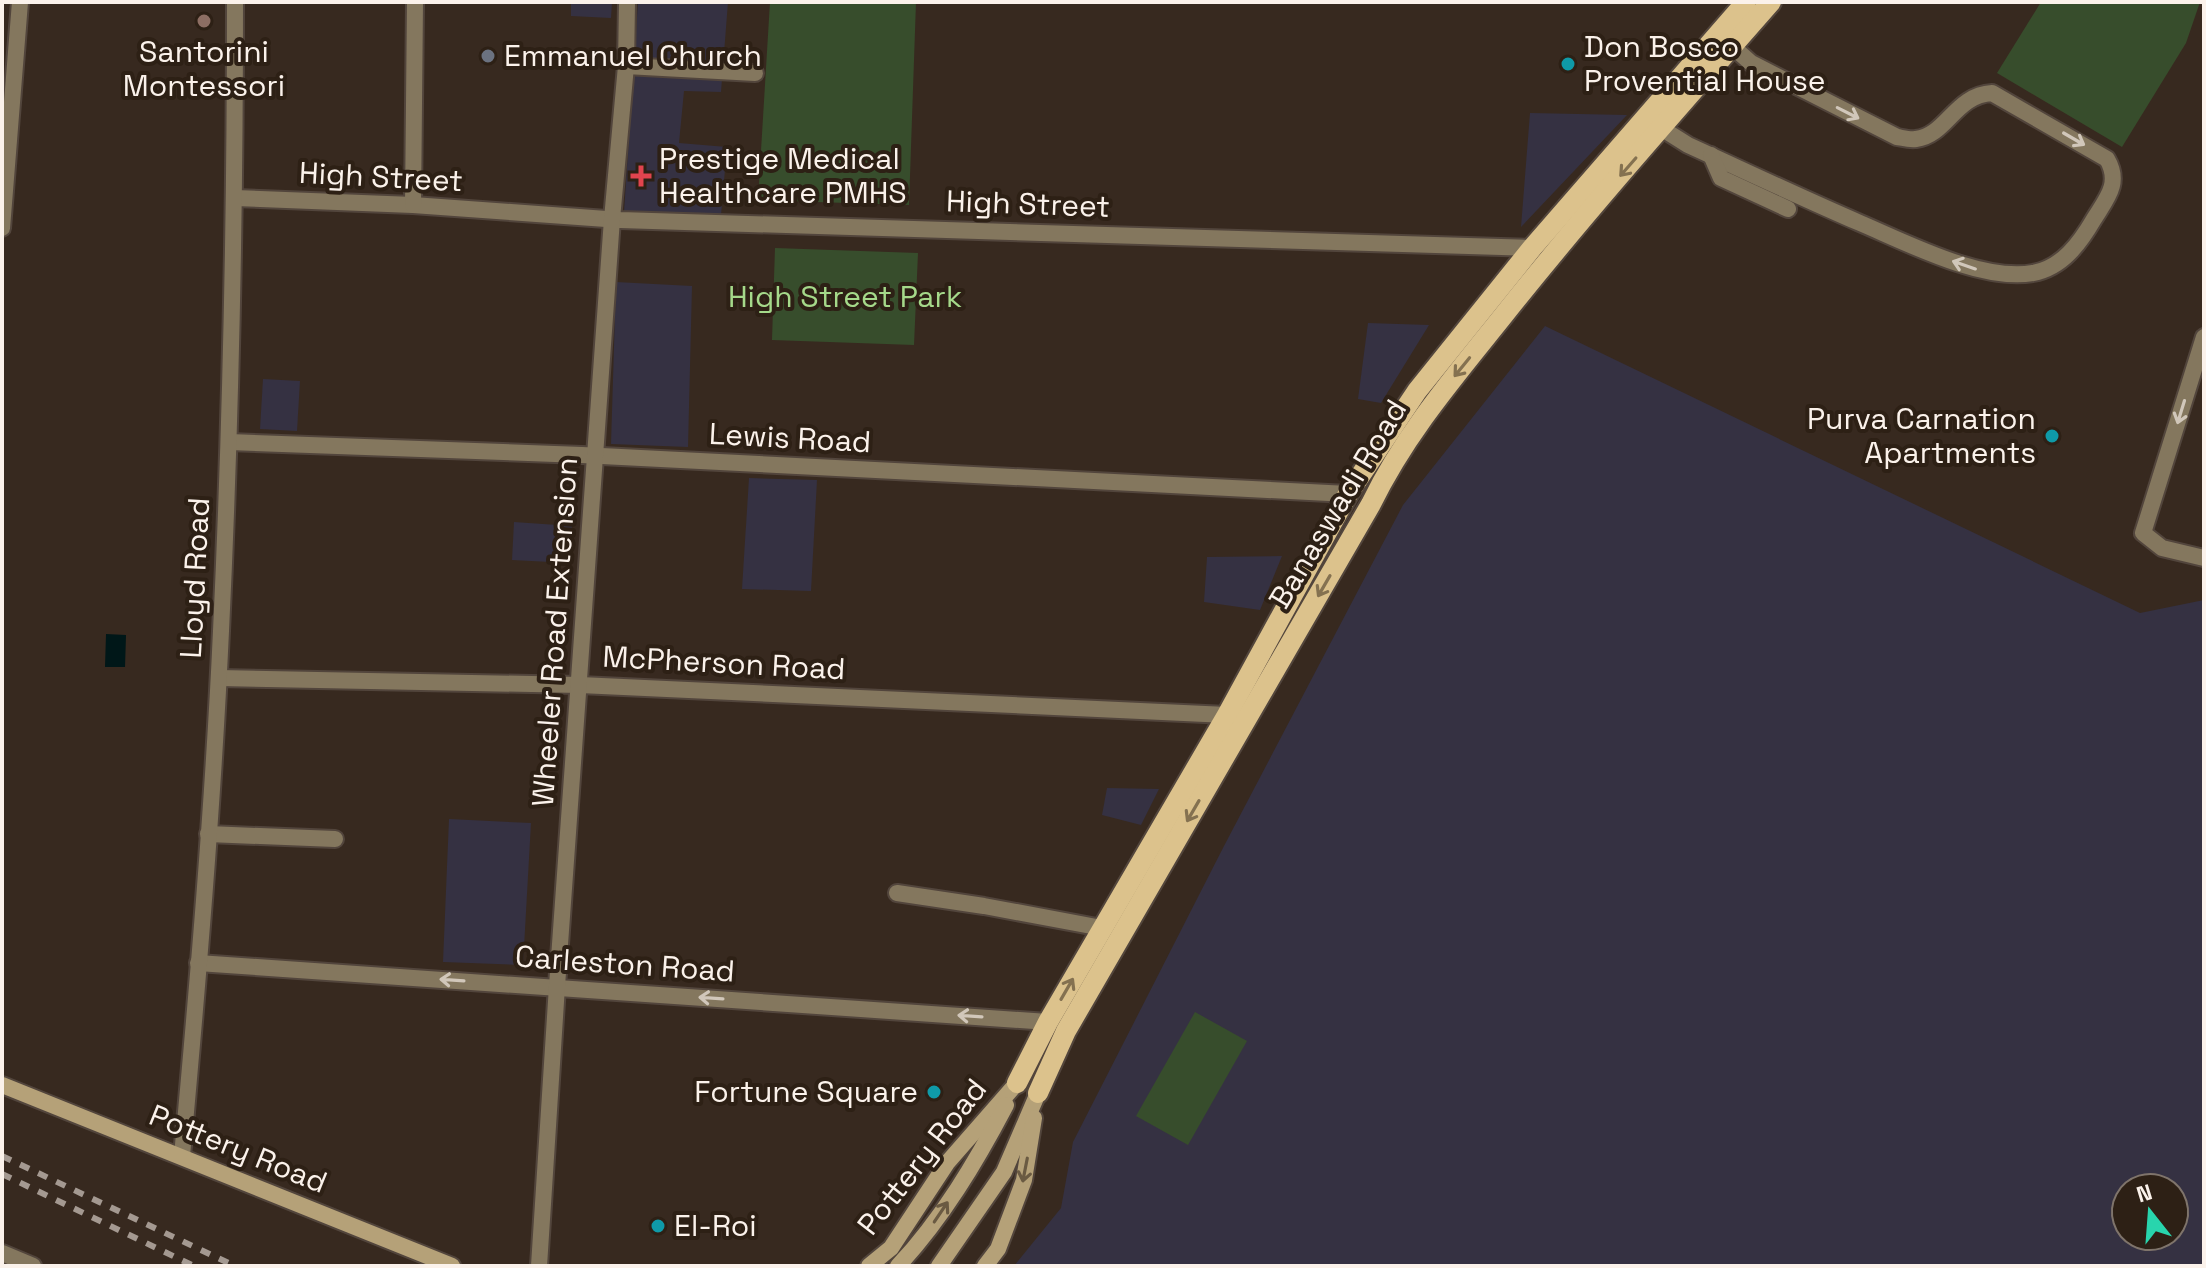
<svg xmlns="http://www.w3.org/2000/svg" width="2206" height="1268" font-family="'Space Grotesk',sans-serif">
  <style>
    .commercial { fill: #353142; fill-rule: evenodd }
    .green { fill: #374d2c }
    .water { fill: #001718 }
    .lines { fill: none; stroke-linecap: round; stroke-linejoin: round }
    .minor-casing { stroke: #52453c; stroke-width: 20 }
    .tertiary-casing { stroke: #52453c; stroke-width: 20 }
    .secondary-casing { stroke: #52453c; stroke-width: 20 }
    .primary-casing { stroke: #52453c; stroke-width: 24 }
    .minor { stroke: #84775e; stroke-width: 16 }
    .tertiary { stroke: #84775e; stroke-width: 16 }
    .secondary { stroke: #b5a178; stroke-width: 16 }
    .primary { stroke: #dcc28c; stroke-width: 20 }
    .rail { stroke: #a49991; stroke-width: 6; stroke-dasharray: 10 10; stroke-linecap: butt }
    .oneway { stroke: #d1c7ba }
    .oneway2 { stroke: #847150 }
    .oneway3 { stroke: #6a5a42 }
    .education-dot { fill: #8d6e63; stroke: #2d2015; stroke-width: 3 }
    .worship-dot { fill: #6b7280; stroke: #2d2015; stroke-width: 3 }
    .culture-dot { fill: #0f9aa8; stroke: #2d2015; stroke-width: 3 }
    .health-dot { fill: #e0444e; stroke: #2d2015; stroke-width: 3 }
    .labels { text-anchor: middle; stroke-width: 8; stroke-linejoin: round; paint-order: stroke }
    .poi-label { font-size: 30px; fill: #fbf2eb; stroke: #2d2015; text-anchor: start }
    .street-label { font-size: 30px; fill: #fbf2eb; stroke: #2d2015 }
    .park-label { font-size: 30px; fill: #a5d98a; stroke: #2d2015 }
  </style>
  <rect width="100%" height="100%" fill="#37291f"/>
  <!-- commercial -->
  <g class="commercial">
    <polygon points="571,2 612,2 611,18 571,16"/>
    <polygon points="638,2 728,2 721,92 684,91 679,143 727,147 721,215 624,212"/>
    <polygon points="1530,113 1627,115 1521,227"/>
    <polygon points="616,282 692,286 688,447 611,444"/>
    <polygon points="1368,323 1429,325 1381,403 1358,399"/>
    <path d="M 1545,326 L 2140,613 L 2204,600 L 2204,1266 L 1014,1266 L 1061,1208 L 1073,1142 L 1224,846 L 1403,505 ZM 2126,1188 L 2174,1188 L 2174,1236 L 2126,1236 Z"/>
    <polygon points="263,379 300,381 297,431 260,429"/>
    <polygon points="749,478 817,480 811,591 742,589"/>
    <polygon points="514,522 572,526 570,563 512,560"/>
    <polygon points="1282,556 1260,610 1204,602 1207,557"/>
    <polygon points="1107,788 1159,789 1141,825 1102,815"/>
    <polygon points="449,819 531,823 523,965 443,962"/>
  </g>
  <!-- green -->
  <g class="green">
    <polygon points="770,2 817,4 818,2 916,2 909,205 758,200"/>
    <polygon points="2041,2 2200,2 2186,43 2122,147 1997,73"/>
    <polygon points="775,248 918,253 914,345 772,340"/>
    <polygon points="1195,1012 1247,1041 1188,1145 1136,1116"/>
  </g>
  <!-- water -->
  <polygon class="water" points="106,634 126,635 125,667 105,667"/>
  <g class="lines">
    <defs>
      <g id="minor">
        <polyline points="626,66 755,73"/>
        <path d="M 1661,128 L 1688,145 C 1745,171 1802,198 1860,223 C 1907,243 1982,282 2033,273 C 2062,268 2080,243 2094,219 C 2107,198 2121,183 2107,159 L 1992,93 C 1955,95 1947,135 1916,139 C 1910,140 1903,138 1897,137 L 1751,63 L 1732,46"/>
        <polyline points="1711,155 1721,178 1788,209"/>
        <polyline points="235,198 413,205 620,220 1532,248"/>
        <polyline points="413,205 415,2"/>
        <polyline points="2,228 20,2"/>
        <polyline points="2204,337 2143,533 2162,548 2204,558"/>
        <polyline points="229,442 582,455 1348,494"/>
        <polyline points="219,678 580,685 1227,715"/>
        <polyline points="208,834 335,839"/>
        <polyline points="897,893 984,906 1102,928"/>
        <polyline points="198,963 1048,1022"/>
        <path d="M 182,1156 C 198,981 213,806 221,631 C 231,421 235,212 235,2"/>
        <polyline points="2,1253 33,1266"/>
      </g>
      <polyline id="tertiary" points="539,1266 557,986 612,219 626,66 627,2"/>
      <g id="secondary">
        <polyline points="2,1085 452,1266"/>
        <polyline points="869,1266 891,1248 947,1163 1017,1083"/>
        <path d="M 898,1266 C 942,1219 976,1162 1006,1105"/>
        <polyline points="939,1266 1004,1172 1038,1093"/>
        <polyline points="985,1266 998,1249 1024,1180 1034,1118"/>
      </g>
      <g id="primary">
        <polyline points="1017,1083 1048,1022 1227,715 1348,494 1417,391 1532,248 1746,2"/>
        <path d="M 1038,1093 L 1066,1031 L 1371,504 C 1405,434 1455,376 1503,316 C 1589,208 1680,106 1771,2"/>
      </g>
    </defs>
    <!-- minor casing -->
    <use href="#minor" class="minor-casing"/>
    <!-- tertiary casing -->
    <use href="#tertiary" class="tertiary-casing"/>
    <!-- secondary casing -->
    <use href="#secondary" class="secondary-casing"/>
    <!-- primary casing -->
    <use href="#primary" class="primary-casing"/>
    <!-- minor -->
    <use href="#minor" class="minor"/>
    <!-- tertiary -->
    <use href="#tertiary" class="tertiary"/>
    <!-- secondary -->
    <use href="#secondary" class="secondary"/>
    <!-- primary -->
    <use href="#primary" class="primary"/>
    <!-- rail -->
    <g class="rail">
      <polyline points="2,1156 235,1266"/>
      <polyline points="2,1174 194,1266"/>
    </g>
  </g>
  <!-- one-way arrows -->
  <defs><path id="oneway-shaft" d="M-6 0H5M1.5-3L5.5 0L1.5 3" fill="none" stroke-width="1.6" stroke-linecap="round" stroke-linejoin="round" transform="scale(2)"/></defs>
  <g class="oneway">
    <use href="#oneway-shaft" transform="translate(1848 113) rotate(27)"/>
    <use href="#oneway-shaft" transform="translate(2074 139) rotate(30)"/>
    <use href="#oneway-shaft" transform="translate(1964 265) rotate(-161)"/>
    <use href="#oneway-shaft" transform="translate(2181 412) rotate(107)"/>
    <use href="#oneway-shaft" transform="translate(452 980) rotate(-176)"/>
    <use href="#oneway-shaft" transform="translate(711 998) rotate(-176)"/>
    <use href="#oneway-shaft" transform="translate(970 1016) rotate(-176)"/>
  </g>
  <g class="oneway2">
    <use href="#oneway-shaft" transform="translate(1628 167) rotate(131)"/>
    <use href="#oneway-shaft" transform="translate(1462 367) rotate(129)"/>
    <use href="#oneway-shaft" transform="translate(1324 586) rotate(120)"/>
    <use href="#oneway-shaft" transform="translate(1193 811) rotate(120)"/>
    <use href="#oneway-shaft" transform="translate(1067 989) rotate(-60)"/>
  </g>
  <g class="oneway3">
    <use href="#oneway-shaft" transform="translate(1025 1170) rotate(101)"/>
    <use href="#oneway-shaft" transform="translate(941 1212) rotate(-56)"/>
  </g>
  <!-- markers -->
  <circle class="education-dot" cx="204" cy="21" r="8"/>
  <circle class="worship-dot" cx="488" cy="56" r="8"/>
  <g class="culture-dot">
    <circle cx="1568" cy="64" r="8"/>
    <circle cx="2052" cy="436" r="8"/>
    <circle cx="934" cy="1092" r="8"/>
    <circle cx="658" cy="1226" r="8"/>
  </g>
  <path class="health-dot" d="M637 164h8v8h8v8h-8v8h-8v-8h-8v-8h8z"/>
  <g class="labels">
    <!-- poi labels -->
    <g class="poi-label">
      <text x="1584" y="57">Don Bosco<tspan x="1584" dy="34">Provential House</tspan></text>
      <text x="204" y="62" text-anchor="middle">Santorini<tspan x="204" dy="34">Montessori</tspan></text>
      <text x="504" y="66">Emmanuel Church</text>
      <text x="659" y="169">Prestige Medical<tspan x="659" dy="34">Healthcare PMHS</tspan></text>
      <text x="2036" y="429" text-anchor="end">Purva Carnation<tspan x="2036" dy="34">Apartments</tspan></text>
      <text x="918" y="1102" text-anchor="end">Fortune Square</text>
      <text x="674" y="1236">El-Roi</text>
    </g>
    <!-- street labels -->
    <g class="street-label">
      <text transform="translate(381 177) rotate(3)" y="10">High Street</text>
      <text transform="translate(1028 204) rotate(2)" y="10">High Street</text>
      <text transform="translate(790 438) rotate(3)" y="10">Lewis Road</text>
      <text transform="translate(1338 504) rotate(-59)" y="10">Banaswadi Road</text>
      <text transform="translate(195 578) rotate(-87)" y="10">Lloyd Road</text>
      <text transform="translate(555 632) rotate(-86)" y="10">Wheeler Road Extension</text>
      <text transform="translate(724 663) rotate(3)" y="10">McPherson Road</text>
      <text transform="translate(625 964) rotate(4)" y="10">Carleston Road</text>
      <text transform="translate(238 1149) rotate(22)" y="10">Pottery Road</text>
      <text transform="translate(922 1157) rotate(-52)" y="10">Pottery Road</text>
    </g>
    <!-- park labels -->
    <g class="park-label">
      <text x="845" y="307">High Street Park</text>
    </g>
  </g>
  <!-- border -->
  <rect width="2206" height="1268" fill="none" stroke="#fbf2eb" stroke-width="8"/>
  <!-- north arrow -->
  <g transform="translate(2150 1212) rotate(343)"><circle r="38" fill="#2d2015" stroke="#7f746b" stroke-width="2"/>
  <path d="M0-6L14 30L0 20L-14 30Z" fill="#28d5ad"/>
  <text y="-12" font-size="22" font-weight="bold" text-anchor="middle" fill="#fbf2eb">N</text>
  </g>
</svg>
